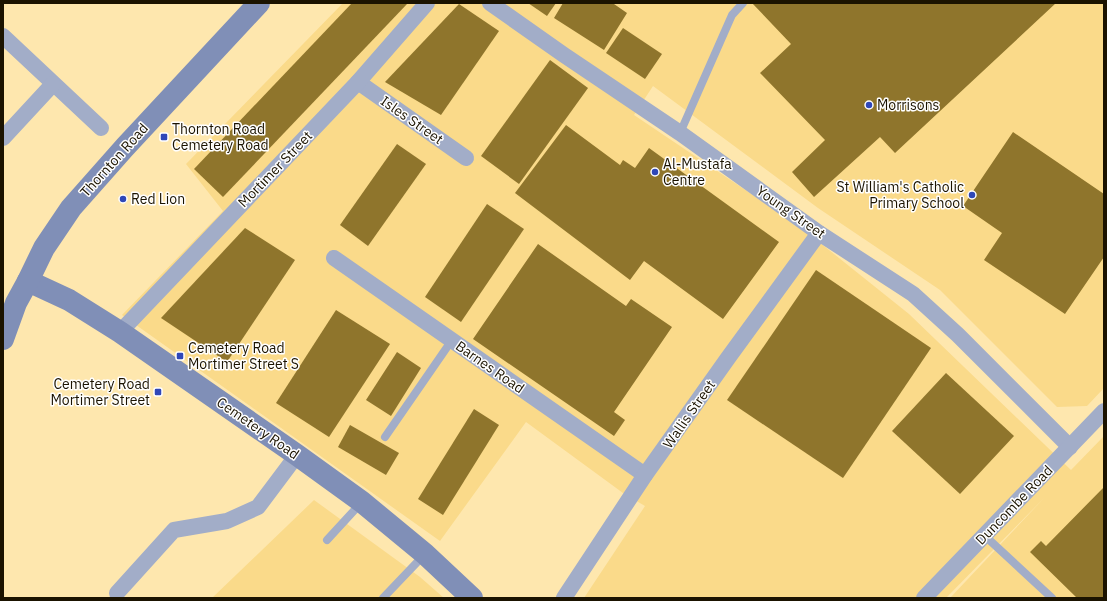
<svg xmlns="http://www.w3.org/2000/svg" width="1107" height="601" font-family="'IBM Plex Sans',sans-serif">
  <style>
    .built { fill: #fada8a }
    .building { fill: #8f752c }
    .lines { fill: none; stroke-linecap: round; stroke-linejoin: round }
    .lane { stroke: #a2adc8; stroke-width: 8 }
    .street { stroke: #a2adc8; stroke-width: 16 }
    .secondary { stroke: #808fb7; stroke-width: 22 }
    .poi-dot { fill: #2f47b8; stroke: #fff; stroke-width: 1.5 }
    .labels { text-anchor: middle; stroke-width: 3; stroke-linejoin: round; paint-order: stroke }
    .poi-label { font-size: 14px; fill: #1b1300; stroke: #fff; text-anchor: start }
    .street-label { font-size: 14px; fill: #1b1300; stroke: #fff }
  </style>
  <rect width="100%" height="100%" fill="#fee7ae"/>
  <!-- built -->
  <g class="built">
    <polygon points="343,3 1104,3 1104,388 1087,406 1057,407 940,290 818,208 653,86 634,115 799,226 909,314 1071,470 1104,436 1104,598 950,598 1045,497 946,598 584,598 645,506 623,493 526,422 440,541 122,315 223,211 186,164"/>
    <polygon points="314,500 420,577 444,598 212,598"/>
  </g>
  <!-- building -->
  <g class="building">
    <polygon points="352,3 408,3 223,197 194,169"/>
    <polygon points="528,3 556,3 547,16"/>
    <polygon points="563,3 615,3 614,4 627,13 604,50 554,18"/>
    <polygon points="752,3 1056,3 895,153 880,137 814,197 792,172 825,140 760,73 791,44"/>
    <polygon points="459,4 499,31 441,115 385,82"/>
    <polygon points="623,28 662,54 645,79 606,53"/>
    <polygon points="550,60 588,88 519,184 481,156"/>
    <polygon points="566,125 620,165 623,160 635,168 649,148 779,242 723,319 644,261 630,280 515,193"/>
    <polygon points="1013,132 1104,194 1104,257 1065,314 984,260 1002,233 963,206"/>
    <polygon points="397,144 426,164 368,246 340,225"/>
    <polygon points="487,204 524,229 461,322 425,297"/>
    <polygon points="245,228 295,260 227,362 161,318"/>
    <polygon points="538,244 626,306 631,299 672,327 614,412 625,420 614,436 473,339"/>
    <polygon points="816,270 931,348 843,478 727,400"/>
    <polygon points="336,310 390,344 329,437 276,403"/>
    <polygon points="397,352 421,368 391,416 366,400"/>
    <polygon points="946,373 1014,436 960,494 892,431"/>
    <polygon points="474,409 499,425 443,515 418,499"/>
    <polygon points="350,425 399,453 386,475 338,447"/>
    <polygon points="1104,487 1104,598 1077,598 1030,552 1041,541 1046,546"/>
  </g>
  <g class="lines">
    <!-- lane -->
    <g class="lane">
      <polyline points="680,133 732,15 743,3"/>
      <polyline points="385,437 452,340"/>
      <polyline points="985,536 1052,598"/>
      <polyline points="327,540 361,503"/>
      <polyline points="383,598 424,555"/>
    </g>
    <!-- street -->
    <g class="street">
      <polyline points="490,3 564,55 680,133 819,233 913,294 958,335 1070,447"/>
      <polyline points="3,36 101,128"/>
      <polyline points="358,82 466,158"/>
      <polyline points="3,138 53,84"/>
      <polyline points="334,258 645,475"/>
      <polyline points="120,332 358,82 427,3"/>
      <polyline points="117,593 174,530 227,521 258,507 297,455"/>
      <polyline points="564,598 645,475 728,358 819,233"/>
      <polyline points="924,598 1104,411"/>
    </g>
    <!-- secondary -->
    <g class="secondary">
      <polyline points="28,281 69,300 120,332 297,455 362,502 425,554 472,598"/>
      <polyline points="3,339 16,303 28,281 44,248 71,208 125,147 259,3"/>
    </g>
  </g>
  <!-- markers -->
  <g class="poi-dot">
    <circle cx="869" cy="105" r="4"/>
    <rect x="160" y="133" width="8" height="8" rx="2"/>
    <circle cx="655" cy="172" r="4"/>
    <circle cx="972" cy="195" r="4"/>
    <circle cx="123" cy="199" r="4"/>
    <rect x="176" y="352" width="8" height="8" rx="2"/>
    <rect x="154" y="388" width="8" height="8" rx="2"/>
  </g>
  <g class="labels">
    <!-- poi labels -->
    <g class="poi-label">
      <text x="877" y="110">Morrisons</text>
      <text x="172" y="134">Thornton Road<tspan x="172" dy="16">Cemetery Road</tspan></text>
      <text x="663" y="169">Al-Mustafa<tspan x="663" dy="16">Centre</tspan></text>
      <text x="964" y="192" text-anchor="end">St William's Catholic<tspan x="964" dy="16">Primary School</tspan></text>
      <text x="131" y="204">Red Lion</text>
      <text x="188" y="353">Cemetery Road<tspan x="188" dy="16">Mortimer Street S</tspan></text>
      <text x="150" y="389" text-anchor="end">Cemetery Road<tspan x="150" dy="16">Mortimer Street</tspan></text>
    </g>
    <!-- street labels -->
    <g class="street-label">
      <text transform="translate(412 120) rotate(35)" y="5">Isles Street</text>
      <text transform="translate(114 160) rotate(-48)" y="5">Thornton Road</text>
      <text transform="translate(275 169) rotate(-46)" y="5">Mortimer Street</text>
      <text transform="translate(791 212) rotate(35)" y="5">Young Street</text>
      <text transform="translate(490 367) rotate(35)" y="5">Barnes Road</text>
      <text transform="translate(689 414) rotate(-55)" y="5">Wallis Street</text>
      <text transform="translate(258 428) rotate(35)" y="5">Cemetery Road</text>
      <text transform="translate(1014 505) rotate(-46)" y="5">Duncombe Road</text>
    </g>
  </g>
  <!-- border -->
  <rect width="1107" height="601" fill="none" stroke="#1b1300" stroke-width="8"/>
</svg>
